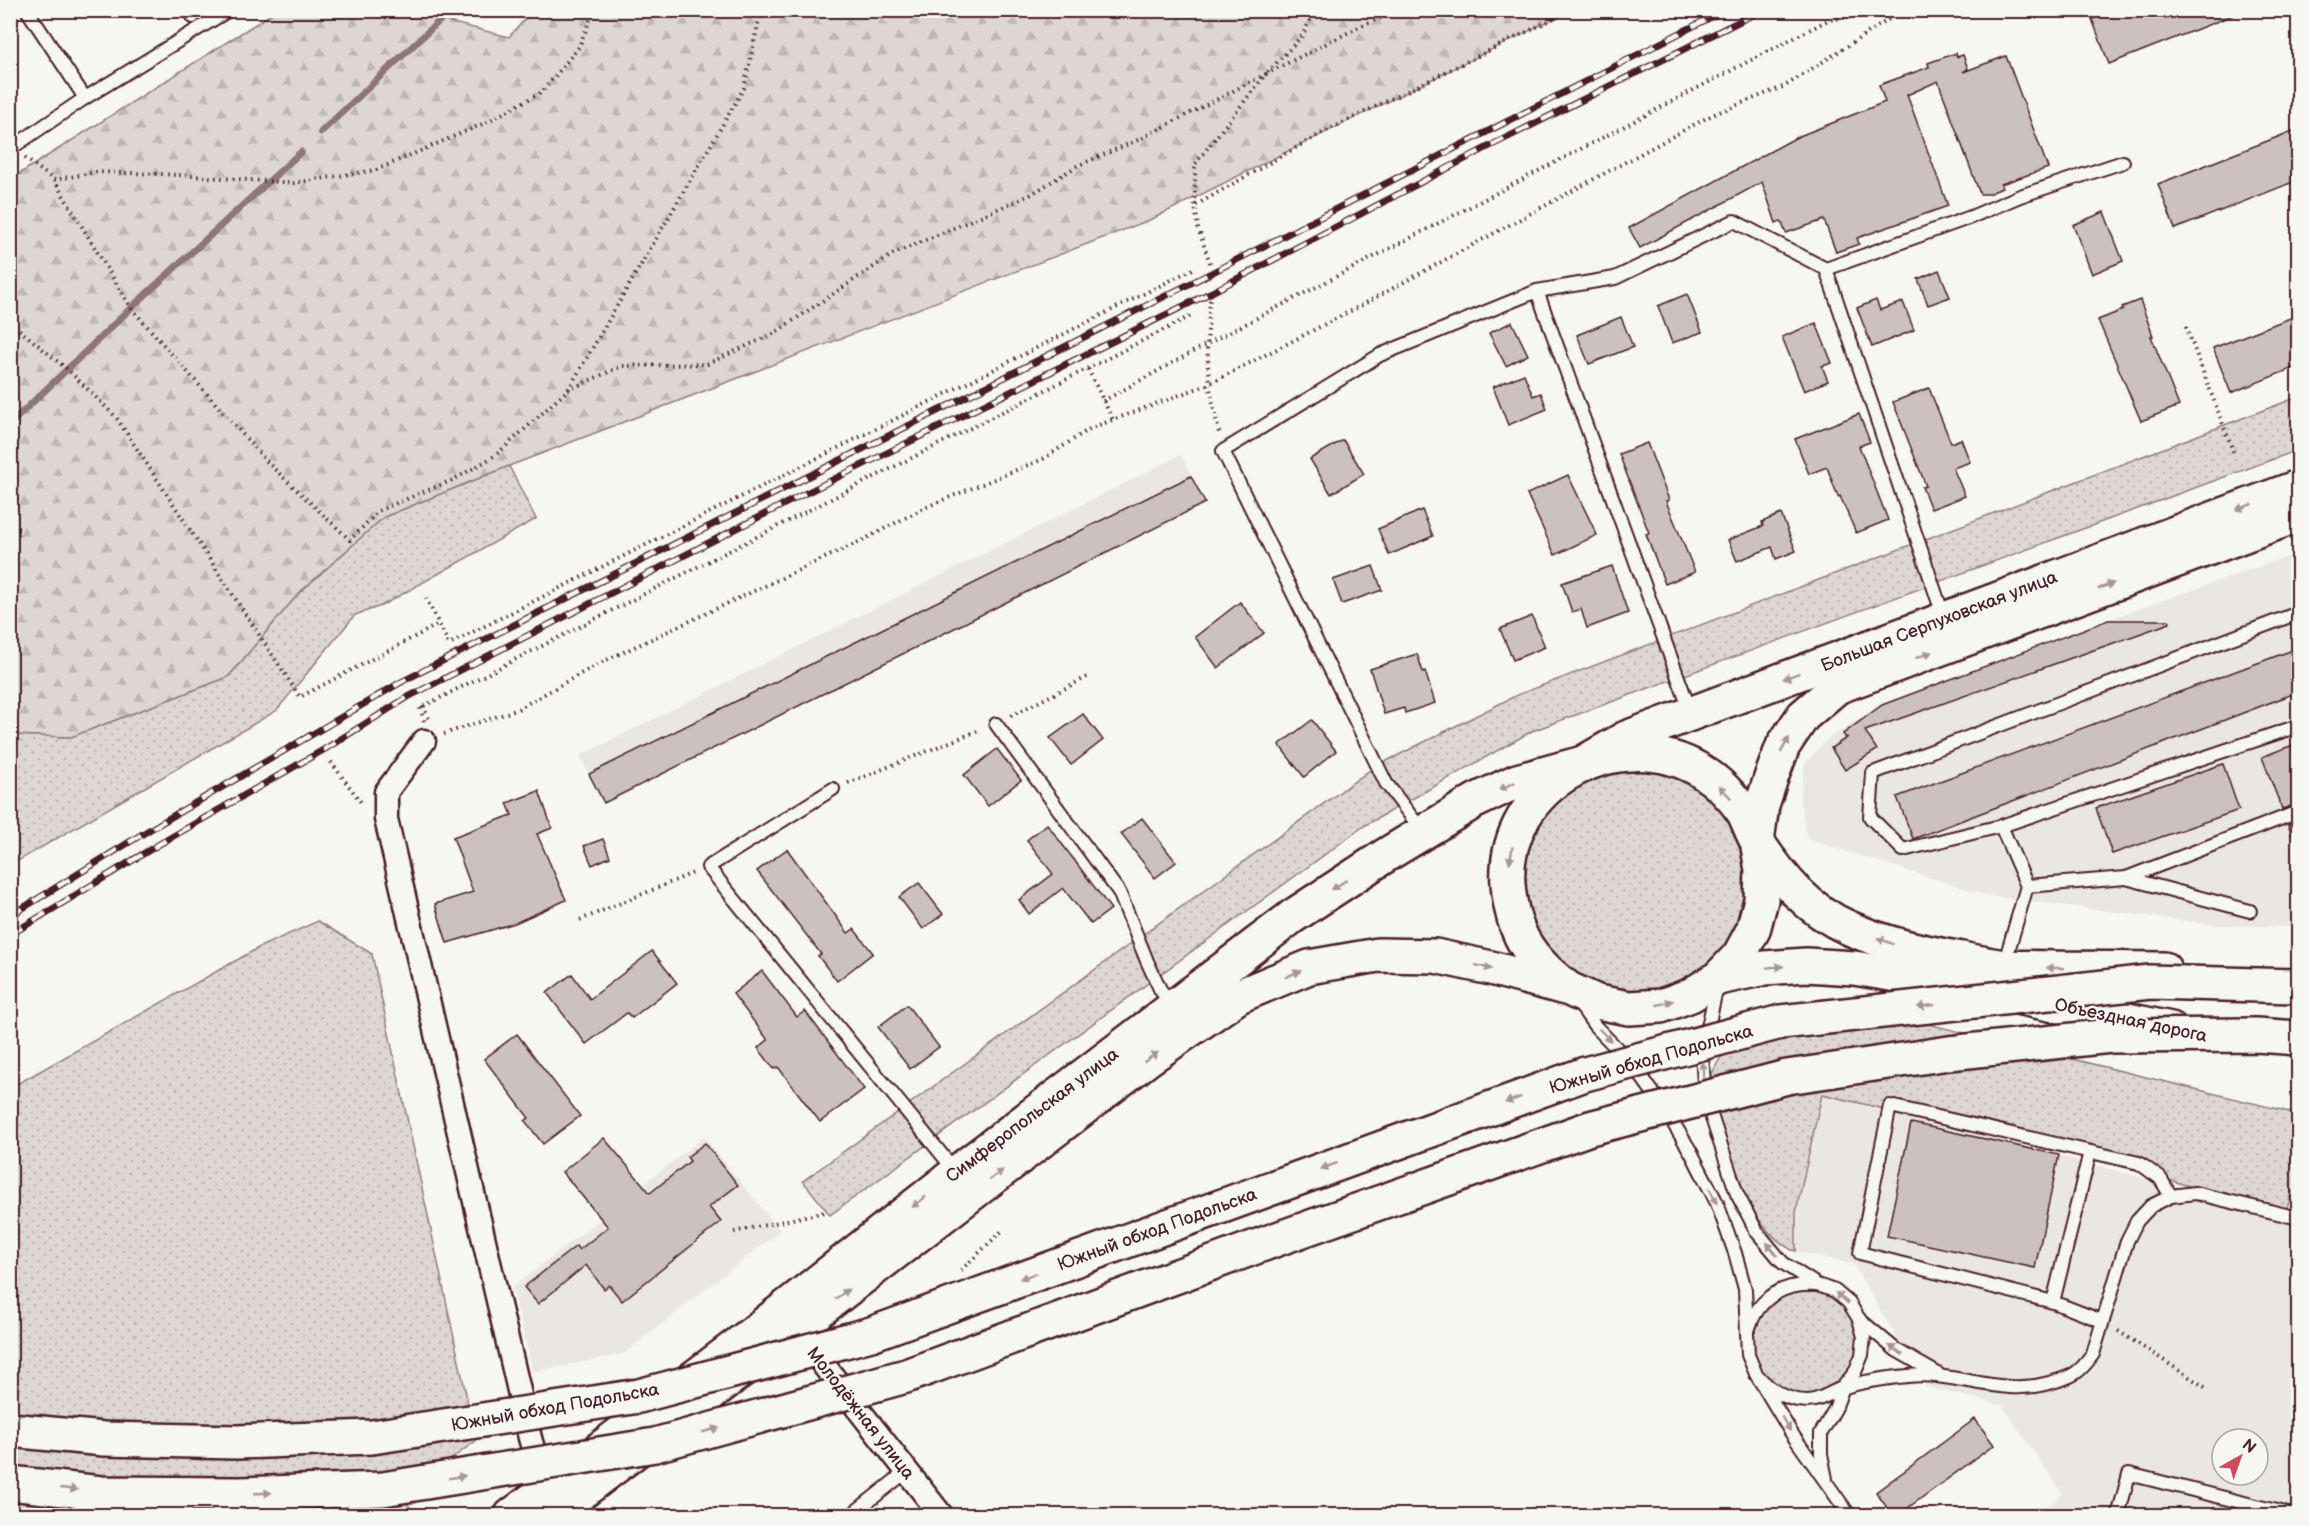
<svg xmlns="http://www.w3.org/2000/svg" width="2309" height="1526" font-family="'Balsamiq Sans',sans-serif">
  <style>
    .built { fill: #e9e6e3; fill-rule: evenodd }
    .grass { fill: url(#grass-dots); stroke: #947a80; stroke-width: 1.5 }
    .forest { fill: url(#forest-firs); stroke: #947a80; stroke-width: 1.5 }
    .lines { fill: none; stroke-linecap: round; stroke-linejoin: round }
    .stream { stroke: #8e747a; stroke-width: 7 }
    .building { fill: #ccc1c0; stroke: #4a1f2b; stroke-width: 1.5 }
    .lane-casing { stroke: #4a1f2b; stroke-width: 16 }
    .street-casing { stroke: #4a1f2b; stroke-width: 27 }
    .primary-casing { stroke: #4a1f2b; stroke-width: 38 }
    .path { stroke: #4a1f2b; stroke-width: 4; stroke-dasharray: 1.5 4.5; stroke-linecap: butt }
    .lane { stroke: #f6f6f2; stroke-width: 12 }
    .street { stroke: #f6f6f2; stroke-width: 22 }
    .primary { stroke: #f6f6f2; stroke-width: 33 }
    .rail-casing { stroke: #4a1f2b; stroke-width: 7 }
    .rail { stroke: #f6f6f2; stroke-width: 4.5; stroke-dasharray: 14; stroke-linecap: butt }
    .primary-bridge-casing { stroke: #4a1f2b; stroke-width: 38; stroke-linecap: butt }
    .primary-bridge { stroke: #f6f6f2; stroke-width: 33 }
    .oneway { fill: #a99598 }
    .labels { text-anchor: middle; stroke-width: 5; stroke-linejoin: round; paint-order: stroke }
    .street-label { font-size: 18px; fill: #4a1f2b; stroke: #f6f6f2 }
  </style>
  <defs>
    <pattern id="grass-dots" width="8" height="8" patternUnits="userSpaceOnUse" patternTransform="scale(1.5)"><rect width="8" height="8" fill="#ddd6d5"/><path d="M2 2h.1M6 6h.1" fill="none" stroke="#bfb7b7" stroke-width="1.8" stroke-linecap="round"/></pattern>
    <pattern id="forest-firs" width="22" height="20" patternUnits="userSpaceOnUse" patternTransform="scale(1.5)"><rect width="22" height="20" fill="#ddd6d5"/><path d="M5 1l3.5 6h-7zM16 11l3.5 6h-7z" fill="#bfb7b7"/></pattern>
  </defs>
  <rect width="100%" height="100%" fill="#f6f6f2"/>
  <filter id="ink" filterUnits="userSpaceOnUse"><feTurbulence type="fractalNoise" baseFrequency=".0167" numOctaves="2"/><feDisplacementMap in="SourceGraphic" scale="12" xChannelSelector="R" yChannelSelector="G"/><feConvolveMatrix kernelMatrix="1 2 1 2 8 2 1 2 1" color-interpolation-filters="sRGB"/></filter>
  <g filter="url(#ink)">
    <!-- built -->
    <g class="built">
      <polygon points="1181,455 1205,503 604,803 580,756"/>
      <polygon points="2298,553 2298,927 2217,925 1989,896 1807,839 1800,800 1805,764 1826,740 1882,704 2110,619"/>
      <path d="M 1821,1094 L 2298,1218 L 2298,1515 L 2044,1515 L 2045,1510 L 2063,1494 L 2002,1405 L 1926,1387 L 1853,1264 L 1796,1251 L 1796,1212 ZM 2222,1439 L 2258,1439 L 2258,1475 L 2222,1475 Z"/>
      <polygon points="704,1137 780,1231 623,1354 533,1372 512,1286 525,1278"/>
    </g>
    <!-- grass -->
    <g class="grass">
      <polygon points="2298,397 2298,450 1532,731 1364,826 830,1215 803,1181 1373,768 1517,695"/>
      <polygon points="509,466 536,519 381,606 355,615 276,711 11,865 11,735 71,737 228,677 299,593 384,517"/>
      <circle cx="1634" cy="881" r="111"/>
      <polygon points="318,921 372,954 476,1441 401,1495 416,1515 11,1515 10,1088 260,947"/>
      <path d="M 1825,999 L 2298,1114 L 2298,1194 L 2292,1192 L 2285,1215 L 2136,1170 L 1822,1094 L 1796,1212 L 1796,1251 L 1792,1250 C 1759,1232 1746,1199 1733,1165 C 1724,1139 1709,1110 1711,1081 C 1711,1064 1747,1021 1762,1013 C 1780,1003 1805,1002 1825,999 Z"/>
      <circle cx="1805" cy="1343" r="52"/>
    </g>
    <!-- forest -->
    <polygon class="forest" points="533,10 1569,10 1569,11 1152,219 509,466 384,517 299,593 228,677 71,737 11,735 11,179 276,11 406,11 509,37"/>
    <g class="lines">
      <!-- stream -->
      <g class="stream">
        <polyline points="321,132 451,10"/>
        <polyline points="10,424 131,308 301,152"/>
      </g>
    </g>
    <!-- building -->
    <g class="building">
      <polygon points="2113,10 2241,10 2241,12 2109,64 2092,19"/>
      <polygon points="1956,53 1957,57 1963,55 1968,69 1963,72 2006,56 2048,168 2001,184 2002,188 1988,194 1980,194 1938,81 1907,95 1948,206 1857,238 1859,244 1836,252 1824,220 1786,233 1781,221 1776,223 1762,182 1640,248 1629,228 1797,137 1885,102 1879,85 1929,67 1928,63"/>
      <polygon points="2298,129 2298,180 2175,229 2158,184"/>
      <polygon points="2104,212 2123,261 2092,274 2073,225"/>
      <polygon points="1939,270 1950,297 1928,305 1918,279"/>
      <polygon points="1687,294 1702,332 1672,343 1658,306"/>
      <polygon points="1876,300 1880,310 1903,302 1914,330 1872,347 1857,308"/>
      <polygon points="2140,300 2153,336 2151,336 2179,406 2141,421 2098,320 2123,310 2122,307"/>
      <polygon points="2298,315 2298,366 2231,393 2213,348"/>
      <polygon points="1621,317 1633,347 1589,364 1577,335"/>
      <polygon points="1512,322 1528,355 1506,366 1489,333"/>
      <polygon points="1816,323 1832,363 1822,366 1828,381 1804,391 1782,337"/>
      <polygon points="1524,374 1533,396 1541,393 1547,409 1508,425 1493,387"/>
      <polygon points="1929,388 1951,443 1961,439 1970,462 1953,468 1965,496 1931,509 1922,487 1926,486 1893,402"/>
      <polygon points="1859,414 1870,442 1859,446 1888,520 1856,533 1840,496 1838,497 1827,467 1809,474 1795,439"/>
      <polygon points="1343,440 1364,474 1331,494 1310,459"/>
      <polygon points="1647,443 1669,500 1666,501 1695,572 1665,584 1646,534 1649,533 1619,454"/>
      <polygon points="1568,475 1597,535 1555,555 1527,494"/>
      <polygon points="1191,476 1205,503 604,803 589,774"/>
      <polygon points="1422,510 1433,536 1389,555 1378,529"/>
      <polygon points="1781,514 1796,551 1776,559 1772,547 1737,561 1728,540 1763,526 1762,522"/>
      <polygon points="1373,566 1382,590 1342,604 1333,580"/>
      <polygon points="1612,566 1628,613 1587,628 1581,609 1572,612 1562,583"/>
      <polygon points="1240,602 1264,633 1218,668 1195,637"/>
      <polygon points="1532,616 1545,647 1513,660 1500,629"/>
      <polygon points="2108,620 2169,620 2170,623 1865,731 1877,750 1845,770 1831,748 1848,737 1846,738 1843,734 1882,705"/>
      <polygon points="2298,648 2298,692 1913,839 1897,797"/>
      <polygon points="1417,654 1423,672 1425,671 1435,703 1405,713 1404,708 1384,714 1370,669"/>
      <polygon points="1083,714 1103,740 1071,765 1050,738"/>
      <polygon points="1312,720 1336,751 1304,777 1279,745"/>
      <polygon points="2298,743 2298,804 2282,809 2262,757"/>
      <polygon points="997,749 1021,780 988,806 964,775"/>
      <polygon points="2223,764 2239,810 2112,854 2096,808"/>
      <polygon points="539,791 552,828 537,834 566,900 515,923 447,943 435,904 473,892 453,837 512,815 507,803"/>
      <polygon points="1142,818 1176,862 1155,878 1121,834"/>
      <polygon points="2298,821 2298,848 2297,848 2288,825"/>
      <polygon points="1047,824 1111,909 1091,924 1063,888 1029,914 1019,900 1053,874 1027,840"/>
      <polygon points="603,839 610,857 592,865 584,846"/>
      <polygon points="787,849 848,933 854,929 873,953 837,981 818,956 821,954 757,871"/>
      <polygon points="919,883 943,914 923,929 899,897"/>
      <polygon points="652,951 677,983 632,1018 627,1013 586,1044 547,993 572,974 590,999"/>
      <polygon points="762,971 797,1017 805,1011 864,1089 820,1122 778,1067 774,1069 758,1048 768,1040 733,994"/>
      <polygon points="907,1005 939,1047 910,1069 878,1027"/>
      <polygon points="517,1034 580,1116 543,1144 525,1121 529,1118 484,1059"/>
      <polygon points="1911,1123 2059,1155 2035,1268 1887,1236"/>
      <polygon points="604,1138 650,1193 690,1161 687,1157 705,1143 738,1185 709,1207 721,1222 622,1301 609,1285 604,1289 586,1265 538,1304 524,1287 576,1246 579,1250 608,1227 562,1172"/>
      <polygon points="1975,1419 1994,1445 1898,1515 1892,1515 1876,1492"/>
    </g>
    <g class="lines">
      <defs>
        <g id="lane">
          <polyline points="27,10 85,98"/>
          <polyline points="190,10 193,17"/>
          <polyline points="10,149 85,98 229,10"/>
          <polyline points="1826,269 1971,217 2020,196 2123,162"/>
          <polyline points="1537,291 1691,713"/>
          <polyline points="996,724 1119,892 1147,961 1160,989 1172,1007"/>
          <polyline points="833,789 708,867 956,1172"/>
          <polyline points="2001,826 1903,850 1870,817 1873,773 2298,613"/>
          <polyline points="1423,832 1386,783 1223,451 1380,355 1537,291 1615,278 1734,221 1826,269 1944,618"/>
          <polyline points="2126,878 2250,911"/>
          <polyline points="2027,886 2126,878 2298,812"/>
          <polyline points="2004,965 2027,886 2001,826 2298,726"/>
          <polyline points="1717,985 1702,1055 1705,1097 1737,1194 1757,1232 1783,1263 1817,1285 1835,1291 1849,1303 1859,1319 1896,1350 1938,1374"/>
          <polyline points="1580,1005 1595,1026 1634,1066 1664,1108 1691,1152 1717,1203 1735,1253 1745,1289 1748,1355 1756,1374 1792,1434 1850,1516"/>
          <polyline points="2053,1302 2090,1152"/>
          <polyline points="2102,1321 2053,1302 1860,1253 1890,1106 2139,1163 2160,1178 2171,1196"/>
          <path d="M 1749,1328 C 1759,1296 1785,1283 1816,1285"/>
          <path d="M 1756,1374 C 1769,1389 1785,1401 1807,1401 C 1822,1401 1831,1391 1845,1387 C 1864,1381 1888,1378 1908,1376 C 1958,1371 2000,1397 2049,1383 C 2072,1377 2079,1374 2093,1354 L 2127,1241 L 2137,1221 L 2151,1206 L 2171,1196 L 2195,1193 L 2298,1218"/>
          <polyline points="1826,1479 1821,1454 1821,1433 1835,1409 1843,1387 1855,1372 1862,1355 1864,1337 1859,1319"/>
          <polyline points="850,1516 907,1471"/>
          <polyline points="2118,1516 2129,1474 2296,1516"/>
        </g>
        <g id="street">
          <polyline points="424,741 386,792 386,819 530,1438 538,1466 545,1474"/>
          <polyline points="804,1340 942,1516"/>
        </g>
        <g id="primary">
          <polyline points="1718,978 1765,968 1806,965 1854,968 1963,986 2171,1029"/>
          <path d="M 1565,986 C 1528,957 1512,932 1508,884 C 1501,785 1618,721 1701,771 C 1717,781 1733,797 1744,813 C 1749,823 1752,834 1758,843 C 1783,880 1808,910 1849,928 C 1885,944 1923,952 1962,959 C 1976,962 1990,965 2004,967 C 2021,968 2038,967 2055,968 C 2091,968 2128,969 2164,969"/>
          <polyline points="511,1516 753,1333 956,1173 1293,916 1386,855 1475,801 1517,781 1583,763 1626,738 2298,487"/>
          <polyline points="551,1516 1148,1059 1239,996 1309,967 1378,955 1435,956 1491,968 1569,989 1597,1002 1629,1008 1661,1006 1691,995 1718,978 1739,956 1753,930 1761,900 1762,870 1757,841 1762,805 1771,778 1783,746 1803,716 1837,687 2298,515"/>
        </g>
      </defs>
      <!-- lane casing -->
      <use href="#lane" class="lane-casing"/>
      <!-- street casing -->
      <use href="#street" class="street-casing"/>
      <!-- primary casing -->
      <use href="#primary" class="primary-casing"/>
      <!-- path -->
      <g class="path">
        <polyline points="1268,72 1302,36 1315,10"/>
        <polyline points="1266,74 1361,26 1400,10"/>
        <polyline points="25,158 54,180 131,308 268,463 350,540 380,510 455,479 496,455 568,390 744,88 761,10"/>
        <polyline points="54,180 96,172 163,174 294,183 376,170 485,123 542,92 579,47 594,10"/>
        <polyline points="1196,205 1320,134 1571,10"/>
        <polyline points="1210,300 1207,344 1209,384 1219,433"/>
        <polyline points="10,322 67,369 116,417 300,697 439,624 449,644 1193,269"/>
        <polyline points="2186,327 2235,456"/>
        <polyline points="1088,369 1113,420"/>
        <polyline points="568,390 622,366 707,364 773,334 893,254 1030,195 1077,166 1140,139 1266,74 1195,164 1195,205 1198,228 1210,263"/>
        <polyline points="1103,401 1207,344 1828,20 1899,11"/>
        <polyline points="426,598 439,624"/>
        <polyline points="423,706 429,719"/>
        <polyline points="1011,716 1091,675"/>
        <polyline points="424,721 420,708 1191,316"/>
        <polyline points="444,734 516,710 598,664 863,540 926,507 1043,459 1091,428 1209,384 1362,305 1712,115 1785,86 1902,11"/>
        <polyline points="331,762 363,805"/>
        <polyline points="848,783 980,730"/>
        <polyline points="580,920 693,873"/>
        <polyline points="734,1232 824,1212"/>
        <polyline points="961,1270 1003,1230"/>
        <polyline points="2118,1331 2208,1389"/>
      </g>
      <!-- lane -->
      <use href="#lane" class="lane"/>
      <!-- street -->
      <use href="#street" class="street"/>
      <!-- primary -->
      <use href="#primary" class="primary"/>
      <defs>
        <g id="rail">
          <polyline points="10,916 149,830 403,681 1211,273 1725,10"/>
          <polyline points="10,935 156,846 325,749 408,697 804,494 1212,292 1488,147 1762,10"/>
        </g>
      </defs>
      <!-- rail casing -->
      <use href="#rail" class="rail-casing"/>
      <!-- rail -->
      <use href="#rail" class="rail"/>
      <defs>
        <g id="primary-bridge">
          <polyline points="10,1430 104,1439 237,1442 372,1437 639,1396 871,1334 1585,1074 1781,1022 2150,982 2298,986"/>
          <polyline points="10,1483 101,1493 240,1494 383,1489 655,1445 906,1376 1280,1238 1590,1128 1787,1077 1949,1053 2111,1036 2256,1035 2298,1038"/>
        </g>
      </defs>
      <!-- primary-bridge casing -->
      <use href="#primary-bridge" class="primary-bridge-casing"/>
      <!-- primary-bridge -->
      <use href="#primary-bridge" class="primary-bridge"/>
    </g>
    <!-- one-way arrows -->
    <defs><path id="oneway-solid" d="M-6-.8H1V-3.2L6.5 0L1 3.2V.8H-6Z" transform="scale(1.5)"/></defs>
    <g class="oneway">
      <use href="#oneway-solid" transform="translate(2244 507) rotate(160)"/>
      <use href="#oneway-solid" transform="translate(2106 586) rotate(-21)"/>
      <use href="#oneway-solid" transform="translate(1924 655) rotate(-21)"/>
      <use href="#oneway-solid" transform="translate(1791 676) rotate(159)"/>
      <use href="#oneway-solid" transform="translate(1785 745) rotate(-61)"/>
      <use href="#oneway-solid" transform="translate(1507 786) rotate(155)"/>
      <use href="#oneway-solid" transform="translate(1725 792) rotate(-134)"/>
      <use href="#oneway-solid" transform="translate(1511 855) rotate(101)"/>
      <use href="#oneway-solid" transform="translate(1339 885) rotate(147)"/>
      <use href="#oneway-solid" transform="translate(1885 941) rotate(-160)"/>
      <use href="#oneway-solid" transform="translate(1484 967) rotate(13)"/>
      <use href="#oneway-solid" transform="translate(1775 967) rotate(-4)"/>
      <use href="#oneway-solid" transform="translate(2055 968) rotate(-179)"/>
      <use href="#oneway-solid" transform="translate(1293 974) rotate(-23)"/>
      <use href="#oneway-solid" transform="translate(1665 1003) rotate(-15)"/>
      <use href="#oneway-solid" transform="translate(1926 1006) rotate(174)"/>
      <use href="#oneway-solid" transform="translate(1605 1035) rotate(46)"/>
      <use href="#oneway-solid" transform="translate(1151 1057) rotate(-35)"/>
      <use href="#oneway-solid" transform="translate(1703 1070) rotate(-94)"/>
      <use href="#oneway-solid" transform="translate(1513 1100) rotate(160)"/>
      <use href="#oneway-solid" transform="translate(1329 1166) rotate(160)"/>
      <use href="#oneway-solid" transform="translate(996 1175) rotate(-37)"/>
      <use href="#oneway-solid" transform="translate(1713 1196) rotate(64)"/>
      <use href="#oneway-solid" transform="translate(919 1202) rotate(142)"/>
      <use href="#oneway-solid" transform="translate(1772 1249) rotate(-130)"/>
      <use href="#oneway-solid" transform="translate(1028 1276) rotate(160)"/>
      <use href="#oneway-solid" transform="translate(842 1294) rotate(-37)"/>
      <use href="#oneway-solid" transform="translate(1842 1298) rotate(-140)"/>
      <use href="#oneway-solid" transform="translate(1896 1350) rotate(-145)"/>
      <use href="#oneway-solid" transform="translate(1786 1424) rotate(59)"/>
      <use href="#oneway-solid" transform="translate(711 1430) rotate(-15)"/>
      <use href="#oneway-solid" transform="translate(457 1477) rotate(-9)"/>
      <use href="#oneway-solid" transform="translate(69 1489) rotate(6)"/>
      <use href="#oneway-solid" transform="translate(263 1493) rotate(-2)"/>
    </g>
  </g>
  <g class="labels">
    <!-- street labels -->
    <g class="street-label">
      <text transform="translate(1939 621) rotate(-21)" y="6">Большая Серпуховская улица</text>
      <text transform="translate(2131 1020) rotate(12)" y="6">Объездная дорога</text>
      <text transform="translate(1651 1059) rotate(-16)" y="6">Южный обход Подольска</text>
      <text transform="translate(1032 1115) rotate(-37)" y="6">Симферопольская улица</text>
      <text transform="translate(1157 1229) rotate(-20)" y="6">Южный обход Подольска</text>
      <text transform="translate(555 1407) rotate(-10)" y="6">Южный обход Подольска</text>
      <text transform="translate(861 1413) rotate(52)" y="6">Молодёжная улица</text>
    </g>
  </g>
  <!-- margin -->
  <rect width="2309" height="1526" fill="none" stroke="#f6f6f2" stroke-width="36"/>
  <rect x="18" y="18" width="2273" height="1490" fill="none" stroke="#4a1f2b" stroke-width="2" filter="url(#ink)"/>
  <!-- north arrow -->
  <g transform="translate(2240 1457) rotate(40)"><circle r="28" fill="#f6f6f2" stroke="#b1a0a2" stroke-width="1.5"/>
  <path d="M0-4.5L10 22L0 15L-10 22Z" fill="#d1495b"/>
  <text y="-9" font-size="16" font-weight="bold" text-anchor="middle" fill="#4a1f2b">N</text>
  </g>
</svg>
